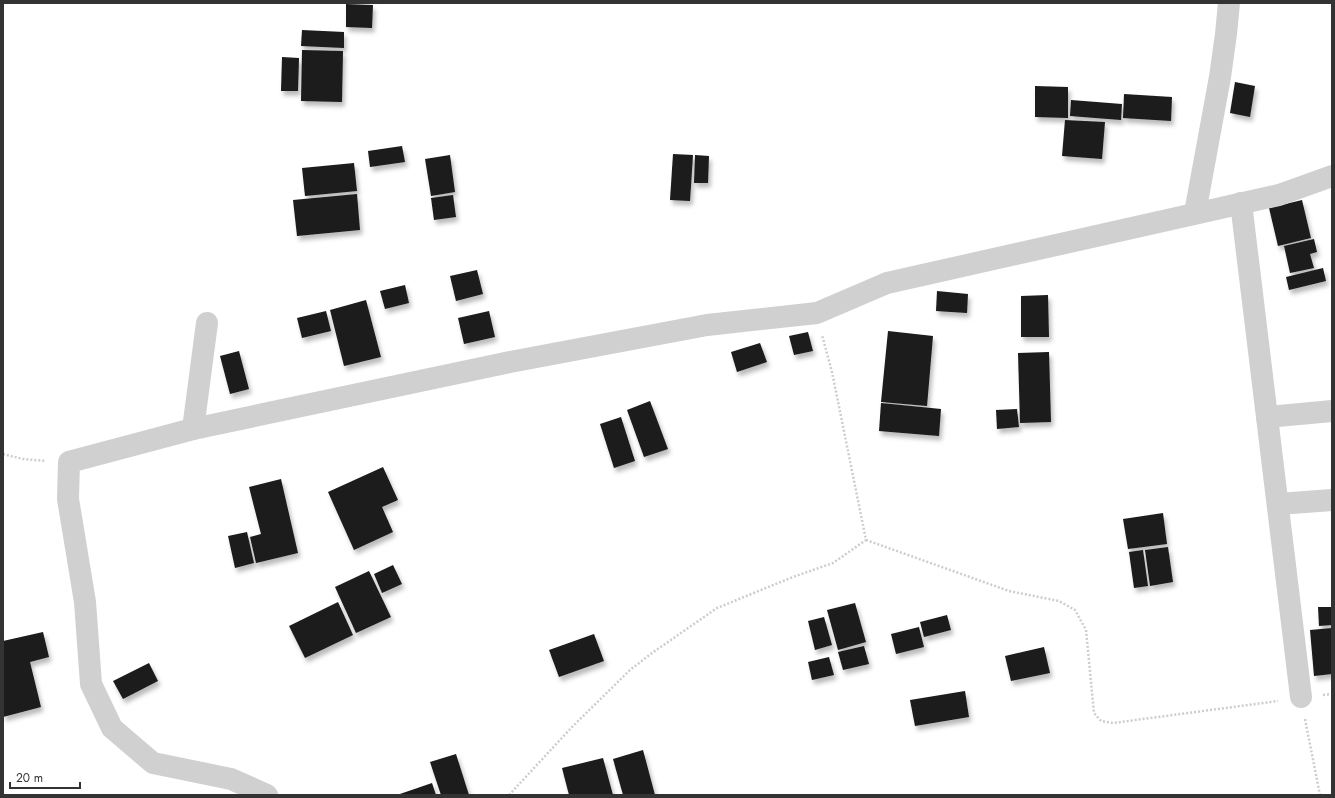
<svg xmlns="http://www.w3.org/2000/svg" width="1335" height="798" font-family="Jost,sans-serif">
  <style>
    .building { fill: #1a1a1a; filter: url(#shadow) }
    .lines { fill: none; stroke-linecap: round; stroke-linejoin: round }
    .path { stroke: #cdcdcd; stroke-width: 2.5; stroke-dasharray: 2 2; stroke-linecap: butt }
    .minor { stroke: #d0d0d0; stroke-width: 22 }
  </style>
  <defs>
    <filter id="shadow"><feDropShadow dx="2.5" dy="4.5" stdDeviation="2" flood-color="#0004"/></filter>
  </defs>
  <rect width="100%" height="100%" fill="#fff"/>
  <!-- building -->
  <g class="building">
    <polygon points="346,4 373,5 372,28 346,27"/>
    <polygon points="302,30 344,32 344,48 301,46"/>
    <polygon points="302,50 343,51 342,102 301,101"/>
    <polygon points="282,57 299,58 298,91 281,91"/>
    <polygon points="1235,82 1255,86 1250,117 1230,113"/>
    <polygon points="1035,86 1068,87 1068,118 1035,117"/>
    <polygon points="1124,94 1172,97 1171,121 1123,118"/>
    <polygon points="1071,100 1122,104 1121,120 1070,116"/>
    <polygon points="1065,120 1105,122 1102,159 1062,156"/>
    <polygon points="402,146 405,162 370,167 368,151"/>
    <polygon points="673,154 693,155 690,201 670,200"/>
    <polygon points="450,155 455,192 431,196 425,159"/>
    <polygon points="695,155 709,156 708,183 694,183"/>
    <polygon points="354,163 357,191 305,196 302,168"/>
    <polygon points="357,194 360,230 297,236 293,200"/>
    <polygon points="453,195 456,217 434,220 431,198"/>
    <polygon points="1302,200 1311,238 1278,246 1269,208"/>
    <polygon points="1314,239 1317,252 1310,254 1314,268 1290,273 1284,246"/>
    <polygon points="1323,268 1326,281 1289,290 1286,277"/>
    <polygon points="477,270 483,294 456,301 450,276"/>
    <polygon points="405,285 409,303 385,309 380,291"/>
    <polygon points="937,291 968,294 967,313 936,311"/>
    <polygon points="1048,295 1049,337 1021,337 1021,296"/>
    <polygon points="366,300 381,357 344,366 330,310"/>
    <polygon points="326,311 331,331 302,338 297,318"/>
    <polygon points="489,311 495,337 464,344 458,318"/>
    <polygon points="888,331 933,336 927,406 881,402"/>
    <polygon points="808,332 813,351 794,355 789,336"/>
    <polygon points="760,343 767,362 737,372 731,352"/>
    <polygon points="239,351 249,389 230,394 220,356"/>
    <polygon points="1049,352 1051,422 1020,423 1018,353"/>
    <polygon points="650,401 668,449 644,457 627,410"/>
    <polygon points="881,403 941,409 939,436 879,431"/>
    <polygon points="1017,409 1019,427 997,429 996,410"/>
    <polygon points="621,417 635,461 614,468 600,424"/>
    <polygon points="383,467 398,500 382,507 393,532 354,550 328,492"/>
    <polygon points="281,479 298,553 256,563 250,537 261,534 249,487"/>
    <polygon points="1163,513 1167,544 1128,549 1123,519"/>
    <polygon points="247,532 254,563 235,568 228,536"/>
    <polygon points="1168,547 1173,582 1150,586 1145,550"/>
    <polygon points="1143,550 1148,586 1134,588 1129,552"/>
    <polygon points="393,565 402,584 382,593 374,574"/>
    <polygon points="369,571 391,617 356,633 335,587"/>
    <polygon points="338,602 353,635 305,658 289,626"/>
    <polygon points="855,603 866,642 838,650 827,610"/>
    <polygon points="1318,607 1332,607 1332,625 1319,626"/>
    <polygon points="947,615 951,630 924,637 920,622"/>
    <polygon points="824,617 832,645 815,650 808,621"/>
    <polygon points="919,627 924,647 896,654 891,634"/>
    <polygon points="1332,628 1332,674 1314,676 1310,630"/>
    <polygon points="43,632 49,657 30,662 41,707 3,717 3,641"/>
    <polygon points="594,634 604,661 559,677 549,650"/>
    <polygon points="864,646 869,664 843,670 838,652"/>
    <polygon points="1044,647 1050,673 1011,681 1005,656"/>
    <polygon points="829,657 834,675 812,680 808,662"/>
    <polygon points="149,663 158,681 123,699 113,681"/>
    <polygon points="965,691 969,717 915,726 910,700"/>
    <polygon points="643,750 655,795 623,795 613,759"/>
    <polygon points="456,754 469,795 441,795 430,762"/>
    <polygon points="603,758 613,795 569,795 562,768"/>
    <polygon points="432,783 436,795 397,795"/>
  </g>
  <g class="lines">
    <!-- path -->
    <g class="path">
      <polyline points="3,454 23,459 46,461"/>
      <polyline points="866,540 1009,591 1059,601 1075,610 1086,630 1094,713 1101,721 1113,723 1278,701"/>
      <polyline points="1323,695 1332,694"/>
      <polyline points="1305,719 1320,795"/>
      <polyline points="509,795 572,727 630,670 652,653 717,608 793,577 833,563 866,540 832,372 822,335"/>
    </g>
    <!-- minor -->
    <g class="minor">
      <polyline points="1241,203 1301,697"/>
      <polyline points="1195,213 1220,77 1226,34 1229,3"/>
      <polyline points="1267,417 1332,411"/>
      <polyline points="193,429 207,323"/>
      <polyline points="1278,504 1332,500"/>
      <polyline points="267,795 231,779 153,763 112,728 91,684 85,602 68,499 69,462 193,429 510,362 707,325 817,313 887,283 1279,195 1332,176"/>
    </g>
  </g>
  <!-- border -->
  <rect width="1335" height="798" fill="none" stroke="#333333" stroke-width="8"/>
  <!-- scale -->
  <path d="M10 782v6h70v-6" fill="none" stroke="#333333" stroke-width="2"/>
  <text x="16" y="782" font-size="12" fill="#333333" stroke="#ffffff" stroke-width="3" paint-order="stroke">20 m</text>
</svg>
